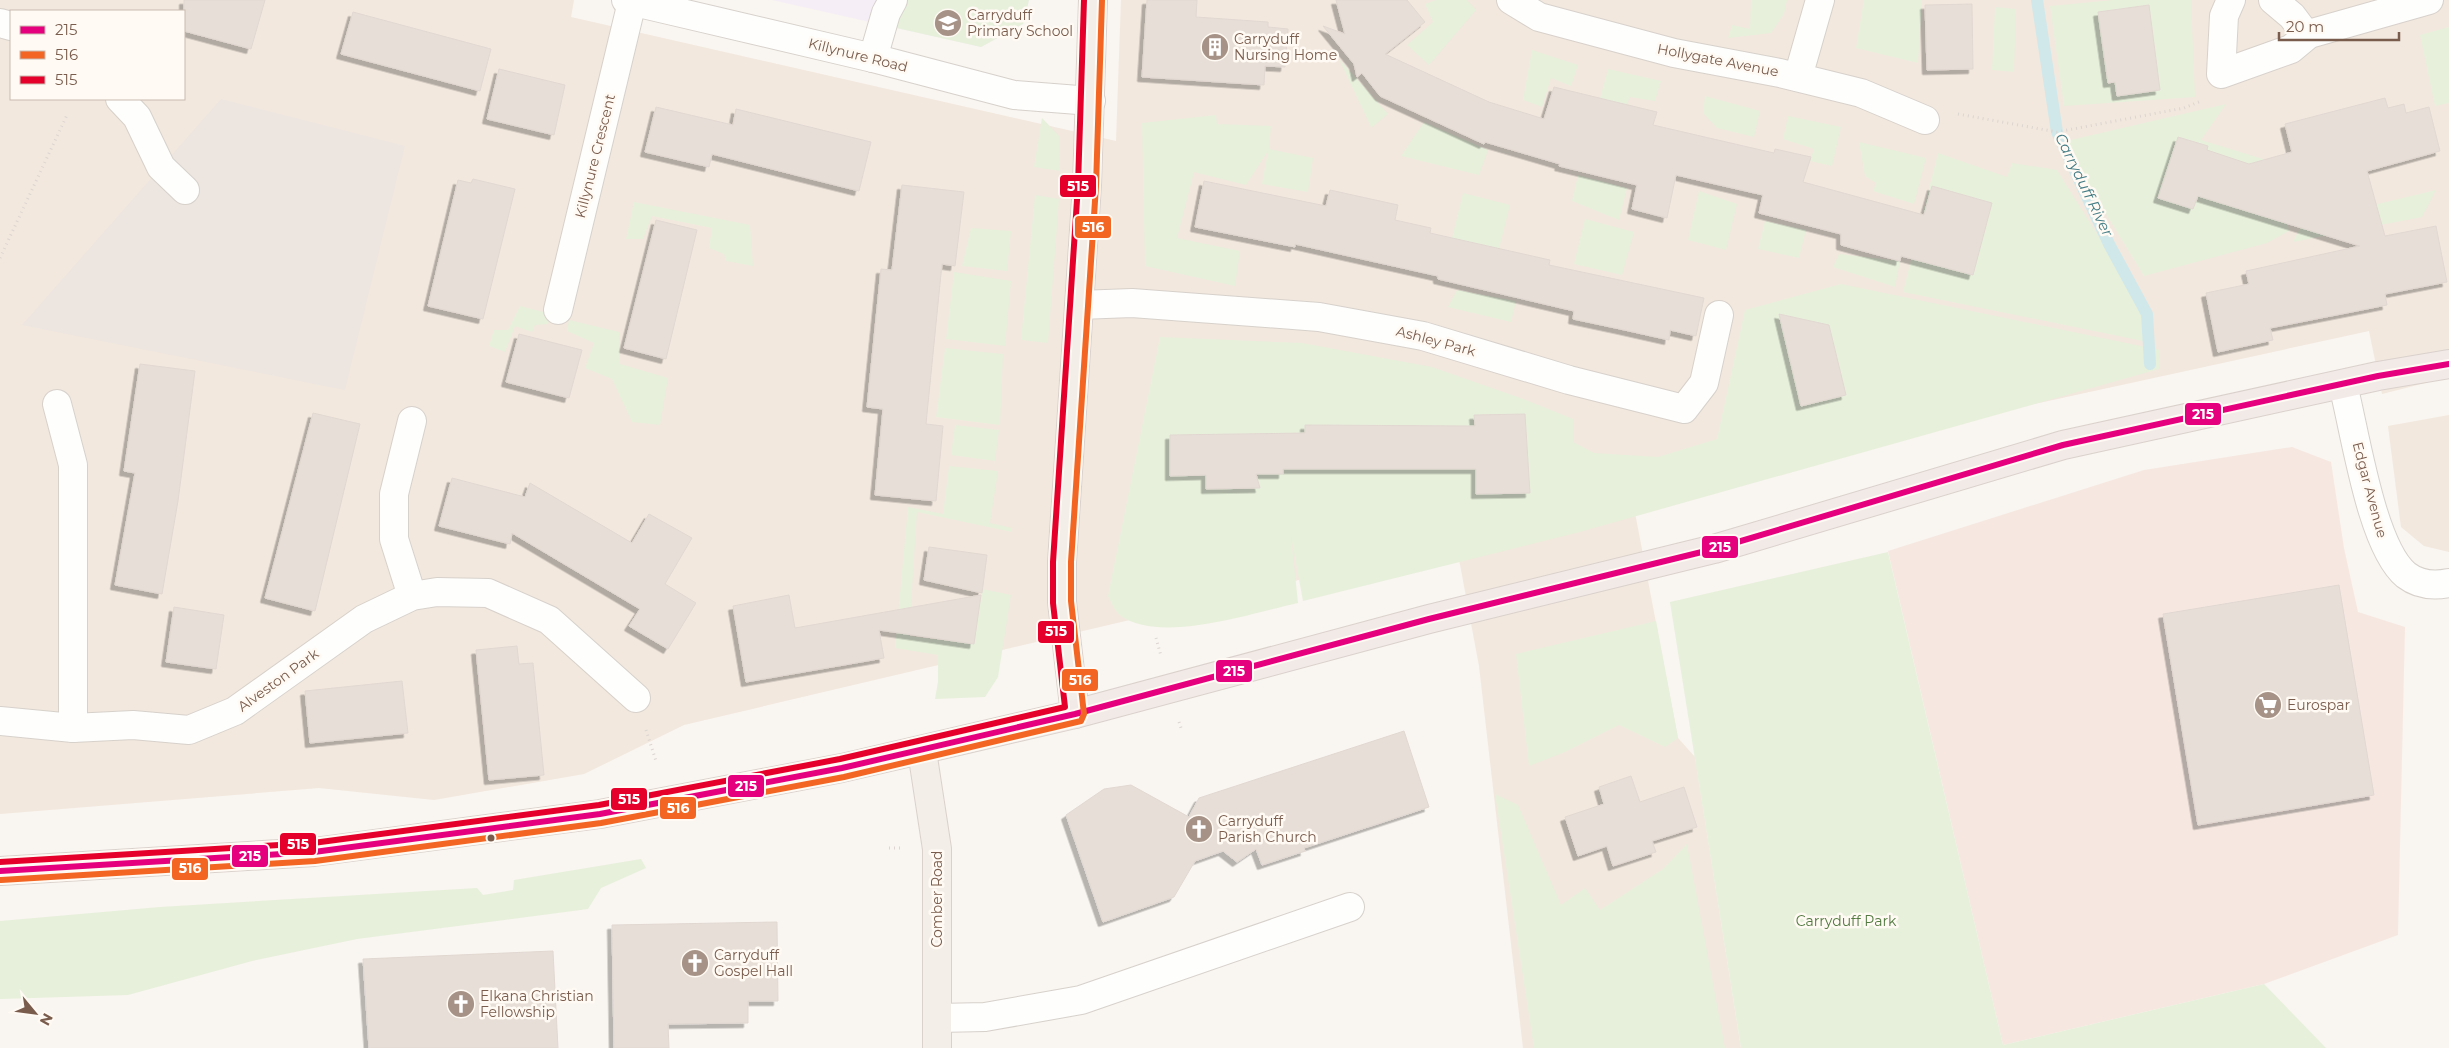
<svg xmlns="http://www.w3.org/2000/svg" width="2449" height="1048" font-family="Montserrat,sans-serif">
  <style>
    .residential { fill: #f2e8de; fill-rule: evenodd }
    .commercial { fill: #f6e8e1 }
    .industrial { fill: #ede5e0 }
    .education { fill: #f6eef6 }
    .green { fill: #e7f0db }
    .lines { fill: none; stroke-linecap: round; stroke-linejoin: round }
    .stream { stroke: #d0e8ea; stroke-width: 12 }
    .building { fill: #e6ded7; stroke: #e2d8d2; filter: url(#shadow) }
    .minor-casing { stroke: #d7d1cb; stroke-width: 30 }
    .major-casing { stroke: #dad1cc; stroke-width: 30 }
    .highway-casing { stroke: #dad1cc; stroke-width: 30 }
    .path { stroke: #dcd5d0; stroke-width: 3; stroke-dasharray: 1 4; stroke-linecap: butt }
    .minor { stroke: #fefefd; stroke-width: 28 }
    .major { stroke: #f3eee8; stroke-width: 28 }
    .highway { stroke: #f2eae7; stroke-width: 28 }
    .bus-1-casing { stroke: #fffaf3; stroke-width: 10 }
    .bus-2-casing { stroke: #fffaf3; stroke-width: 10 }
    .bus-3-casing { stroke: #fffaf3; stroke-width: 10 }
    .bus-1 { stroke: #e5007d; stroke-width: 6 }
    .bus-2 { stroke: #f26522; stroke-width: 6 }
    .bus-3 { stroke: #e4002b; stroke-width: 6 }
    .bus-dot { fill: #7a5c4d; stroke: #fffaf3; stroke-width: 2 }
    .labels { text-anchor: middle; stroke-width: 5; stroke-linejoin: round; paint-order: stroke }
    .poi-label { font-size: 14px; fill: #7a5c4d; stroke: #fffaf3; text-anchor: start }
    .street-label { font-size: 14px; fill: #7a5c4d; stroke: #fffaf3 }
    .park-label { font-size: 14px; fill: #537a41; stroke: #fffaf3 }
    .water-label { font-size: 15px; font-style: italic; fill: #437c86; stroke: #fffaf3 }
    .line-badge { stroke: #fffaf3; stroke-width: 2 }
    .badge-label { font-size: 14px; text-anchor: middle; font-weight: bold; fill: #fff }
  </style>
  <defs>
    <filter id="shadow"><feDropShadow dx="-4.5" dy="4.5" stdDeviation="0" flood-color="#0004"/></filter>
  </defs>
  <rect width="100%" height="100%" fill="#f9f5f0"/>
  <!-- residential -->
  <g class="residential">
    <path d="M 0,0 L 574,0 L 571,17 L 1116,141 L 1121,0 L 2449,0 L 2449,377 L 2382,394 L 2369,331 L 1631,492 L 1678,738 L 1695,757 L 1741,1048 L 1523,1048 L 1479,666 L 1456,543 L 684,725 L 584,774 L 434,800 L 319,788 L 0,814 ZM 11,11 L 184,11 L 184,99 L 11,99 Z"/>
    <polygon points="2449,415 2449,552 2424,546 2401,527 2388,426"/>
  </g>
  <!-- commercial -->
  <polygon class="commercial" points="2292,447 2331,462 2344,548 2358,612 2405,627 2398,935 2264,984 2003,1045 1888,551 2144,470"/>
  <!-- industrial -->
  <polygon class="industrial" points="221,99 405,146 345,390 22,325"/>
  <!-- education -->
  <polygon class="education" points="772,0 1029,0 1023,24 981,47"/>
  <!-- green -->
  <g class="green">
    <polygon points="903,0 1029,0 1023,24 981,47 892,27"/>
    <polygon points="1436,0 1467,0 1476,10 1429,65 1407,45 1433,22 1425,4"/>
    <polygon points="1751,0 1787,0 1784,14 1771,33 1728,38 1732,25 1750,29"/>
    <polygon points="1864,0 1922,0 1918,63 1856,48"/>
    <polygon points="2113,0 2191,0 2195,97 2064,106 2050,6"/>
    <polygon points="1995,7 2016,9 2014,72 1992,70"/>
    <polygon points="2449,27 2449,103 2435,106 2420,35"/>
    <polygon points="1532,50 1578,65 1571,86 1551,78 1542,107 1523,100"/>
    <polygon points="1339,59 1388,114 1371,128 1371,127"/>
    <polygon points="1608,69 1661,81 1655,101 1630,97 1617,125 1594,120"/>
    <polygon points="1705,96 1760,111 1754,137 1717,128 1703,113"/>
    <polygon points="2226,104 2201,140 2276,163 2289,231 2267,243 2144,276 2062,142"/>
    <polygon points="1216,115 1217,124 1271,126 1269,149 1313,158 1308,192 1262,184 1268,151 1246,185 1194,172 1177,238 1240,251 1235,286 1145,266 1142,123"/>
    <polygon points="1788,116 1841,127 1832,166 1810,161 1814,149 1783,139"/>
    <polygon points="1042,118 1059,136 1060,171 1034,167"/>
    <polygon points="1424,122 1488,150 1479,175 1401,156"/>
    <polygon points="1859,142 1926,158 1914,204 1873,191 1876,183 1865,176"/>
    <polygon points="1938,153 2007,177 2012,163 2057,170 2143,308 2143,341 1903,292"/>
    <polygon points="1578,175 1627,188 1619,220 1572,201"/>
    <polygon points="2436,190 2422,217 2293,242 2303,222"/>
    <polygon points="1699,191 1737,204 1726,250 1688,240"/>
    <polygon points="1463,193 1510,205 1499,249 1452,238"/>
    <polygon points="1035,195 1059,199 1048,343 1021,340"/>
    <polygon points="634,202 750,225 753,266 726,261 724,254 709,248 712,228 652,216 643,239 626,239"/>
    <polygon points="1585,219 1634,232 1622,275 1574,264"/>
    <polygon points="1765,221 1806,230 1799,258 1758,249"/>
    <polygon points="971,228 1011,231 1007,271 962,266"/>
    <polygon points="1839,254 1900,261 1895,287 1833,267"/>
    <polygon points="954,272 1011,281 1005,346 946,339"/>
    <path d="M 1841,284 L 2160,350 L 2159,369 L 1576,533 L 1303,601 L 1291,536 L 1298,603 C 1252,613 1161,644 1121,616 C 1115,612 1111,602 1108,596 L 1160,337 L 1302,343 L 1432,367 L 1526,400 L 1573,419 L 1573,442 L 1594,453 L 1658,457 L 1717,439 L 1745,310 Z"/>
    <polygon points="1457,290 1516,301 1511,322 1448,307"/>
    <polygon points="520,306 551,314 548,324 535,325 532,332 515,326 505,352 489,346 494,330 508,330"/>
    <polygon points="569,320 619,332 620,364 668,378 660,425 632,422 612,379 585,368 594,343 567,331"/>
    <polygon points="945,348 1003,354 1000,425 936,417"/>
    <polygon points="955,425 999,430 995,461 951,455"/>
    <polygon points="949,466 998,471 990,523 1012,528 1012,532 917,512 909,636 974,644 982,589 1011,595 998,677 985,697 935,699 938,682 938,655 895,648 908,507 943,514"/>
    <polygon points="1888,552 2003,1045 2264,984 2326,1048 1741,1048 1670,602"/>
    <polygon points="1656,621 1678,738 1665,747 1619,725 1565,752 1529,766 1516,654"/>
    <polygon points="1495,794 1518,805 1561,905 1585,888 1600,910 1663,869 1687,844 1725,1048 1534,1048"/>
    <polygon points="641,859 646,868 601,888 588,909 357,939 252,961 128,995 0,999 0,921 160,907 477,888 483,895 513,890 514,880"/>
  </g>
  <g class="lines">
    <!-- stream -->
    <polyline class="stream" points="2037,0 2057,132 2109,244 2147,314 2150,364"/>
  </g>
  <!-- building -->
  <g class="building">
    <polygon points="184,0 265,0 251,49 184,31"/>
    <polygon points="1147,0 1197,0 1196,17 1268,22 1268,27 1288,29 1285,67 1265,66 1264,85 1142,77"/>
    <polygon points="1336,0 1407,0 1425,22 1385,54 1489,102 1544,119 1554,87 1657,112 1653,125 1774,153 1775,149 1811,157 1803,182 1924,215 1932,186 1992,203 1973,275 1901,256 1900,261 1841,245 1841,234 1759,213 1763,195 1676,175 1667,218 1632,209 1637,185 1559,166 1560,164 1485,142 1484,144 1380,96 1362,73 1357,77 1354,64 1323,26 1345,34"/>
    <polygon points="1972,4 1973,69 1927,70 1925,5"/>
    <polygon points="2149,5 2160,90 2117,96 2115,82 2108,83 2098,12"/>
    <polygon points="353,12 491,49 480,91 341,54"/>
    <polygon points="499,69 565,85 554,135 487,119"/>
    <polygon points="2385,98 2388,108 2404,104 2406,113 2429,107 2440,151 2367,171 2385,236 2436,226 2447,282 2385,294 2387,305 2270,328 2273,340 2218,352 2206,293 2249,284 2246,271 2360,246 2198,196 2193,209 2158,198 2178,137 2208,146 2207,150 2249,164 2292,152 2285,124"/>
    <polygon points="656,107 733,125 736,109 871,142 859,191 712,154 709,167 645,152"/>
    <polygon points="473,179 515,189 483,319 428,306 458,180 471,183"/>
    <polygon points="1204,181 1326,206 1330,190 1398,205 1395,220 1431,228 1430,233 1550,260 1549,265 1704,298 1696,336 1670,330 1669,340 1620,329 1573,319 1574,311 1438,279 1438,276 1295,244 1295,247 1195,227"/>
    <polygon points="902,185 964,192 955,266 942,264 926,424 943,426 936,501 875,495 883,409 867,407 881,269 892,270"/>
    <polygon points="656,220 697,230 666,359 624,348"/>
    <polygon points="1779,314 1829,325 1846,395 1801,406"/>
    <polygon points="519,334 582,350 569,398 506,382"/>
    <polygon points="140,364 195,371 178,501 162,594 115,585 135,473 124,471"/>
    <polygon points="313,413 360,424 315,611 265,598"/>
    <polygon points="1525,414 1530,493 1476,494 1476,469 1283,469 1283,474 1256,474 1260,488 1206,489 1206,475 1170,476 1170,435 1305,433 1305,425 1475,426 1474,415"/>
    <polygon points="452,478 525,497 530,483 632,543 649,514 692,538 665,584 696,603 668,649 629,626 640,609 512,533 510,544 439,526"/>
    <polygon points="929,547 987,555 982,593 924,580"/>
    <polygon points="2339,585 2374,795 2198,825 2163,614"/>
    <polygon points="789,595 795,628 981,595 974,644 879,630 884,658 746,682 733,606"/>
    <polygon points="174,607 224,615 216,669 166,662"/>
    <polygon points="517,646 519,664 533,663 544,775 489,780 476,650"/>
    <polygon points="402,681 408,733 310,743 305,691"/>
    <polygon points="1404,731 1429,807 1304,848 1305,851 1262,865 1256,849 1237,862 1223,851 1195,861 1174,897 1103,922 1066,815 1104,789 1131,785 1189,817 1199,798"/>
    <polygon points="1631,776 1640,802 1684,787 1697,827 1652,841 1656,852 1613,866 1607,846 1578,856 1565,817 1604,804 1599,787"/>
    <polygon points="777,922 778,1001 748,1001 748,1023 668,1024 669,1048 614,1048 612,925"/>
    <polygon points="553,951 558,1048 369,1048 363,959"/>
  </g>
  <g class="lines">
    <defs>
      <g id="minor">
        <polyline points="626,0 873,58 1014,95 1091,101"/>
        <polyline points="1511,0 1539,17 1674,53 1780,73 1861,93 1925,120"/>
        <polyline points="2231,0 2224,16 2221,74 2291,49 2309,34 2429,0"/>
        <polyline points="2273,0 2292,16 2304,32 2309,34"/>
        <polyline points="0,23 11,26"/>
        <polyline points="873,58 886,13 893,0"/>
        <polyline points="1798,77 1820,0"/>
        <polyline points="120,99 137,117 161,167 185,190"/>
        <polyline points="1079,305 1132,303 1319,317 1423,336 1569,380 1684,409 1704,383 1719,315"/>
        <polyline points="558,310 632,2"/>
        <path d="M 2343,385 C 2355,431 2371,546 2406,575 C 2419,585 2434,586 2449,583"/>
        <polyline points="57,404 73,465 73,728"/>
        <polyline points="412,596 394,539 394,494 412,421"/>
        <polyline points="0,721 73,728 133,725 189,730 235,711 364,619 412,596 437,592 488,593 549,620 636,698"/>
        <polyline points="938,1018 985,1017 1081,1000 1350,907"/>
      </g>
      <g id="major">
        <polyline points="1075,714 1062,602 1062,562 1087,185 1093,0"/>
        <polyline points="922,751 937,849 937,1048"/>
      </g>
      <polyline id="highway" points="0,871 314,852 600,814 842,768 1075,714 1429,619 1714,549 2063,445 2378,376 2449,364"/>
    </defs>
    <!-- minor casing -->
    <use href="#minor" class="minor-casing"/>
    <!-- major casing -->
    <use href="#major" class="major-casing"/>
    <!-- highway casing -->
    <use href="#highway" class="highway-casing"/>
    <!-- path -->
    <g class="path">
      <polyline points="1958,114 2057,132 2184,108 2201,101"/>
      <polyline points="0,258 67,115"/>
      <polyline points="1156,638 1161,656"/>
      <polyline points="1179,722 1182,731"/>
      <polyline points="646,730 656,761"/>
      <polyline points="889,848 901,848"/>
    </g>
    <!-- minor -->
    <use href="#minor" class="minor"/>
    <!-- major -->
    <use href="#major" class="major"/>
    <!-- highway -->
    <use href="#highway" class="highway"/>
    <defs>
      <polyline id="bus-1" points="0,871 314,852 600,814 842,768 1075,714 1429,619 1714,549 2063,445 2378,376 2449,364"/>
      <polyline id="bus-2" points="1,880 315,861 601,823 844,777 1081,721 1084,714 1071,601 1071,562 1096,186 1102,0"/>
      <polyline id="bus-3" points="0,862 313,843 599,805 840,759 1065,707 1053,603 1053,562 1078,185 1084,0"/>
    </defs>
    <!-- bus-1 casing -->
    <use href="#bus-1" class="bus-1-casing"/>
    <!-- bus-2 casing -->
    <use href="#bus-2" class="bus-2-casing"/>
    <!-- bus-3 casing -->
    <use href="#bus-3" class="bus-3-casing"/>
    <!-- bus-1 -->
    <use href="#bus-1" class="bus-1"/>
    <!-- bus-2 -->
    <use href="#bus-2" class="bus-2"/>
    <!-- bus-3 -->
    <use href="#bus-3" class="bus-3"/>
  </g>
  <!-- icons -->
  <defs>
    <symbol id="school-disc" viewBox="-11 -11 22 22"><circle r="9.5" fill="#a69286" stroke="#fffaf3"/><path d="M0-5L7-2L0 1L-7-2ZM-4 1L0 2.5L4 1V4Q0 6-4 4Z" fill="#fff"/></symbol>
    <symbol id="building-disc" viewBox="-11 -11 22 22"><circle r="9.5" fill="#a69286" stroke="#fffaf3"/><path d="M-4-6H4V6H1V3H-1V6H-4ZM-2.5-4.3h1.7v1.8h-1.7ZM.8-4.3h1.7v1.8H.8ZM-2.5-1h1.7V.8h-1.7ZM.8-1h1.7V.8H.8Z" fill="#fff"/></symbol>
    <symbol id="supermarket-disc" viewBox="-11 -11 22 22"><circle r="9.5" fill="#a69286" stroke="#fffaf3"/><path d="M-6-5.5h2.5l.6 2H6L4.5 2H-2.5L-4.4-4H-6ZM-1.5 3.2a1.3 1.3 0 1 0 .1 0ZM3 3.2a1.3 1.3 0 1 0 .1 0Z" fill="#fff"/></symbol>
    <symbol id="church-disc" viewBox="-11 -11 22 22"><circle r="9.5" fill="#a69286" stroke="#fffaf3"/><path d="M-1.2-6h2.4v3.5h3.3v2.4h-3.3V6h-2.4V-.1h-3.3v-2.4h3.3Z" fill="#fff"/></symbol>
  </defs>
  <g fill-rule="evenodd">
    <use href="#school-disc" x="932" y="7" width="32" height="32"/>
    <use href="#building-disc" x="1199" y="31" width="32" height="32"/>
    <use href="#supermarket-disc" x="2252" y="689" width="32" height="32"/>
    <use href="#church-disc" x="1183" y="813" width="32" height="32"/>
    <use href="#church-disc" x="679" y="947" width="32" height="32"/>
    <use href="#church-disc" x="445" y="988" width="32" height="32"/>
  </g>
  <!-- markers -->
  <circle class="bus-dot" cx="491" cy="838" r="4.5"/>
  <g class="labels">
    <!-- poi labels -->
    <g class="poi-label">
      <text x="967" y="20">Carryduff<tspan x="967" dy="16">Primary School</tspan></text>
      <text x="1234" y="44">Carryduff<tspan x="1234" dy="16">Nursing Home</tspan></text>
      <text x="2287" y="710">Eurospar</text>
      <text x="1218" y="826">Carryduff<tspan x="1218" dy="16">Parish Church</tspan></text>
      <text x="714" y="960">Carryduff<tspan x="714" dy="16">Gospel Hall</tspan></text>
      <text x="480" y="1001">Elkana Christian<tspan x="480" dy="16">Fellowship</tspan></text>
    </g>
    <!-- street labels -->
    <g class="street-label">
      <text transform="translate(858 55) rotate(14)" y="5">Killynure Road</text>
      <text transform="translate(1718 60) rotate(11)" y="5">Hollygate Avenue</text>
      <text transform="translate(595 156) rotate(-76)" y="5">Killynure Crescent</text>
      <text transform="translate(1436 341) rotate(15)" y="5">Ashley Park</text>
      <text transform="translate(2370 490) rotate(75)" y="5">Edgar Avenue</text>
      <text transform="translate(278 680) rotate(-36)" y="5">Alveston Park</text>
      <text transform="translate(937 899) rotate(-90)" y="5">Comber Road</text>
    </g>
    <!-- park labels -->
    <g class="park-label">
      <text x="1846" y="926">Carryduff Park</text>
    </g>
    <!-- water labels -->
    <g class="water-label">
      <text transform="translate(2084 185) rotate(64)" y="5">Carryduff River</text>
    </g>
  </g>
  <g class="line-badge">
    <rect x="1059" y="174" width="38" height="24" rx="5" fill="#e4002b"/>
    <rect x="1074" y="215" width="38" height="24" rx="5" fill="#f26522"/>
    <rect x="2184" y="402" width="38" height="24" rx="5" fill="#e5007d"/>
    <rect x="1701" y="535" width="38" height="24" rx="5" fill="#e5007d"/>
    <rect x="1037" y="620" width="38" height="24" rx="5" fill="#e4002b"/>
    <rect x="1215" y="659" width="38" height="24" rx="5" fill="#e5007d"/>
    <rect x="1061" y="668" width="38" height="24" rx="5" fill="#f26522"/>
    <rect x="727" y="774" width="38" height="24" rx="5" fill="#e5007d"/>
    <rect x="610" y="787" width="38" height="24" rx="5" fill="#e4002b"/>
    <rect x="659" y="796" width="38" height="24" rx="5" fill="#f26522"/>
    <rect x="279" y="832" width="38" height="24" rx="5" fill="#e4002b"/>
    <rect x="231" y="844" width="38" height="24" rx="5" fill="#e5007d"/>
    <rect x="171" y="857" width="38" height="24" rx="5" fill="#f26522"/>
  </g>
  <g class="badge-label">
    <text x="1078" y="191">515</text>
    <text x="1093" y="232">516</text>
    <text x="2203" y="419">215</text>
    <text x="1720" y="552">215</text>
    <text x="1056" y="636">515</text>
    <text x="1234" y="676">215</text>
    <text x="1080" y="685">516</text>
    <text x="746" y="791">215</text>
    <text x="629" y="804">515</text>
    <text x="678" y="813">516</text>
    <text x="298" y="849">515</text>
    <text x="250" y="861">215</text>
    <text x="190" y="873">516</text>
  </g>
  <!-- legend -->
  <rect x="10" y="10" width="175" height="90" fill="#fffaf3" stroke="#cabbb1"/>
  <rect x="20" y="26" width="25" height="8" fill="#e5007d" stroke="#cabbb1"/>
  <text x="55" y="35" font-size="15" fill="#7a5c4d">215</text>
  <rect x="20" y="51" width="25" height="8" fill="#f26522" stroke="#cabbb1"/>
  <text x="55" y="60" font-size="15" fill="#7a5c4d">516</text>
  <rect x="20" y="76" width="25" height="8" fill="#e4002b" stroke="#cabbb1"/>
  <text x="55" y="85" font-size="15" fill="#7a5c4d">515</text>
  <!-- north arrow -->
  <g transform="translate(35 1013) rotate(119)" stroke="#fffaf3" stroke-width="4" paint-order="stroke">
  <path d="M0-4L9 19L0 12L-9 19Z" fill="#7a5c4d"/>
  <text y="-8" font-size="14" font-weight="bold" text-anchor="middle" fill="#7a5c4d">N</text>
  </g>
  <!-- scale -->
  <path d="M2279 32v8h120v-8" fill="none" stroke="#7a5c4d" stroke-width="2.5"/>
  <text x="2286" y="32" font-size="15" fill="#7a5c4d" stroke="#fffaf3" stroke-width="4" paint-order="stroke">20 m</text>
</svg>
